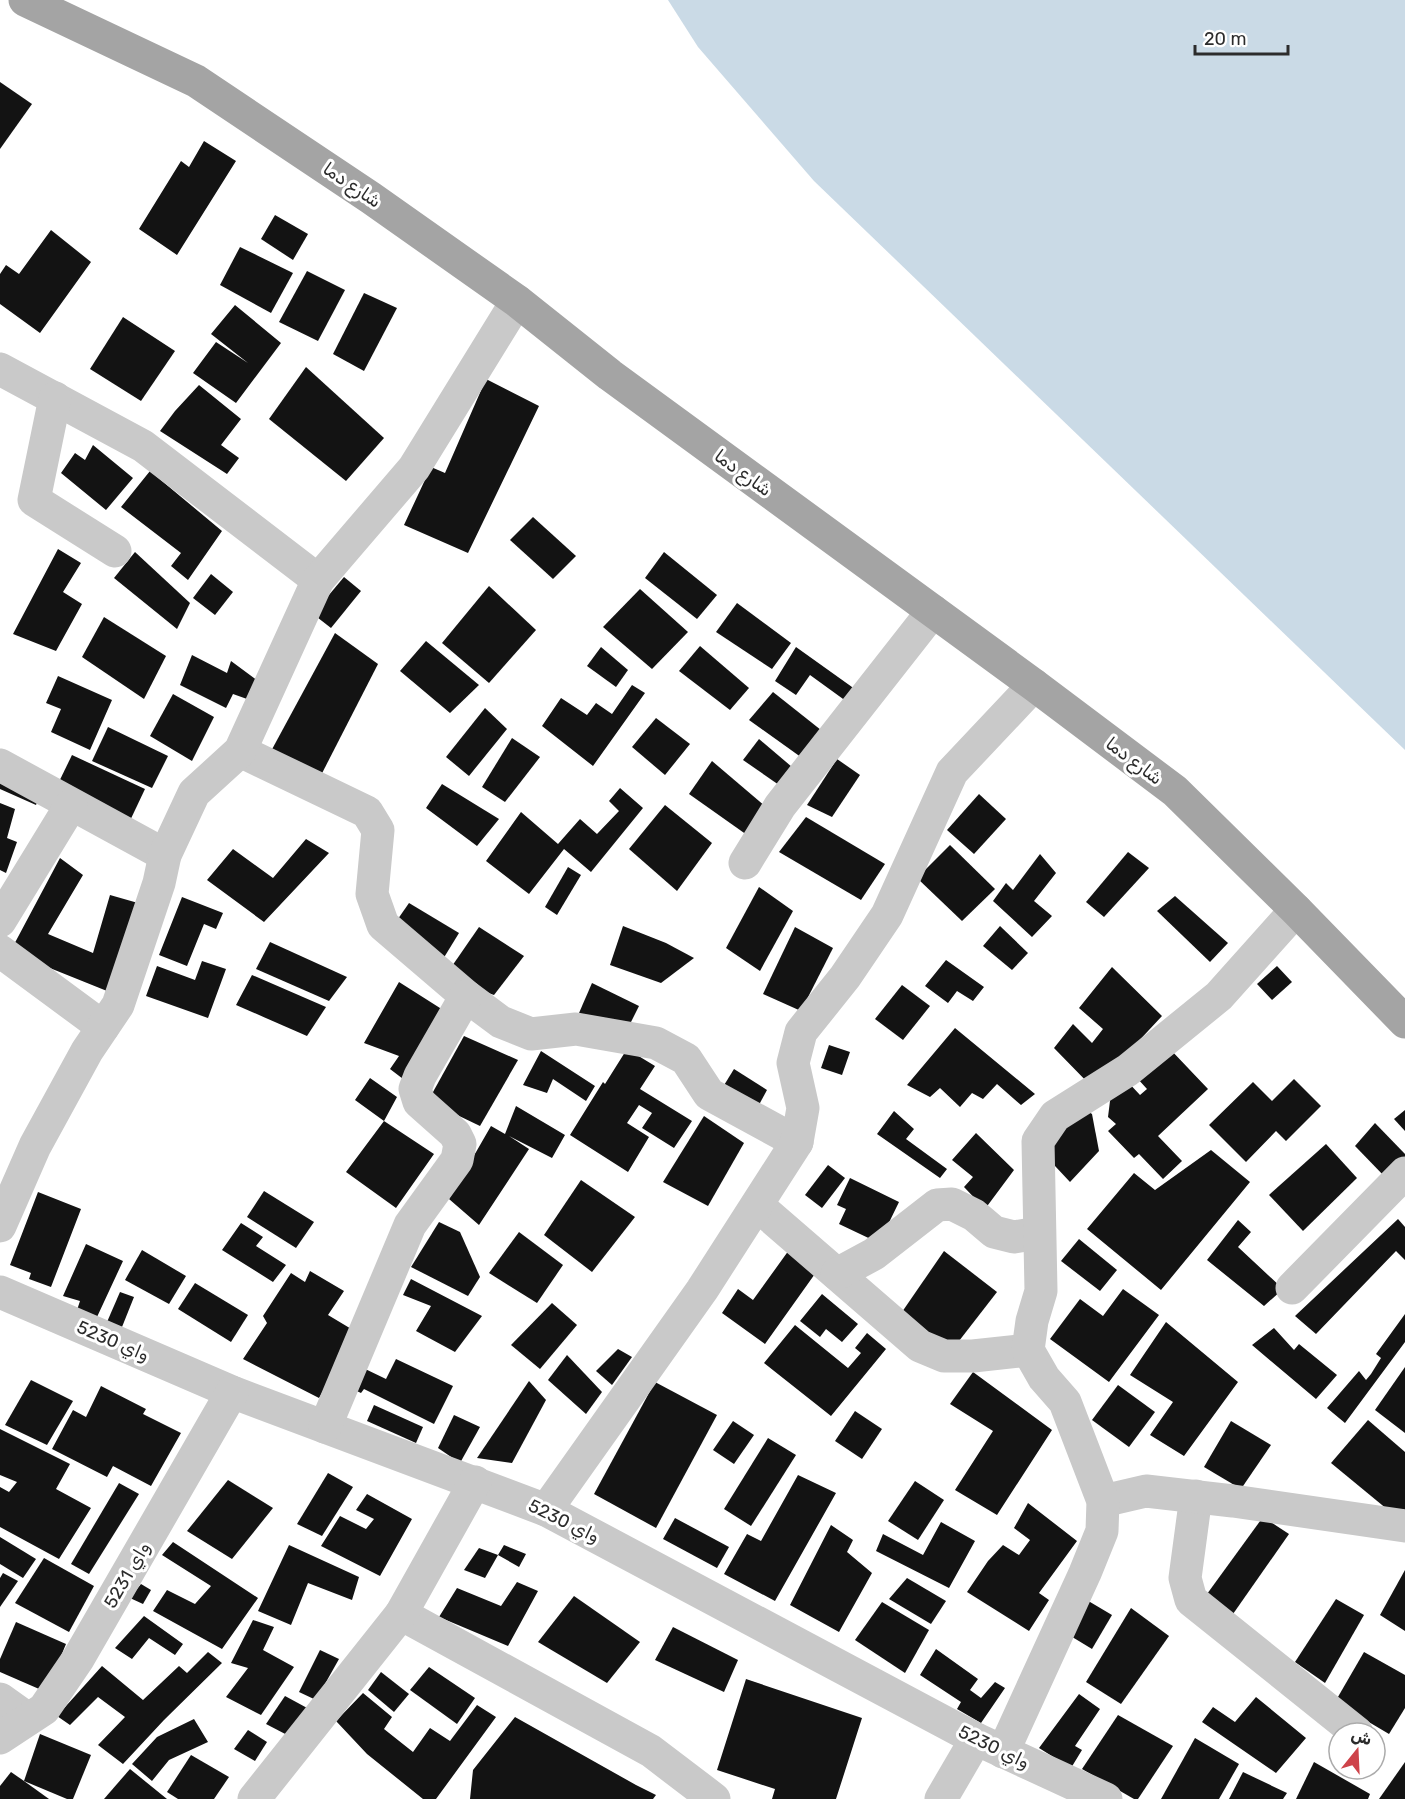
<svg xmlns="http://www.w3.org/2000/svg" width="1405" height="1799" font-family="Rubik,'Noto Sans Arabic',sans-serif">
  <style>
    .water { fill: #cadae6 }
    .building { fill: #131313 }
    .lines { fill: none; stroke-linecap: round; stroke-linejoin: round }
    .minor { stroke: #c9c9c9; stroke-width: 33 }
    .major { stroke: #a4a4a4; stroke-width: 33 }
    .labels { text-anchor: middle; stroke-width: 6; stroke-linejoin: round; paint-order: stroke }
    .street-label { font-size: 18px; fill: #2c2c2c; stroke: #fff }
  </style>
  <rect width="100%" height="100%" fill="#fff"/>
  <!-- water -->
  <polygon class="water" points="668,0 1405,0 1405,750 814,181 698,47"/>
  <!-- building -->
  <g class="building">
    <polygon points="0,82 32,104 0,149"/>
    <polygon points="204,141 236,161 177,255 139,229 181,161 189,167"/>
    <polygon points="275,215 308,234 293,260 261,239"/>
    <polygon points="51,230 91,262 40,333 0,304 0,274 6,265 19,274"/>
    <polygon points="240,247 293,273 271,313 220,285"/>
    <polygon points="307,271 345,290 318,341 279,322"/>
    <polygon points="364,293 397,308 364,371 333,354"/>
    <polygon points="235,305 281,343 236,403 193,373 216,342 248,363 211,334"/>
    <polygon points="123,317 175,351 141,401 90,369"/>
    <polygon points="306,367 384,438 346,481 269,419"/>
    <polygon points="486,379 539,406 468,553 404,525 431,467 445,473"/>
    <polygon points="199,385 241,419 221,445 239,458 227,474 160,431 175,411"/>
    <polygon points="93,445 133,478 106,510 61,473 75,453 85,460"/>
    <polygon points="150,471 222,531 188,580 171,566 181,553 121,507"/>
    <polygon points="533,517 576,556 553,579 510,540"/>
    <polygon points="58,549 81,563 63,592 82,604 56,651 13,634"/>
    <polygon points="135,552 190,603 177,629 114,578"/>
    <polygon points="664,552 717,595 697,619 645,578"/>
    <polygon points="211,574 233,592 215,615 193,598"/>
    <polygon points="344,577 361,591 331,628 313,614"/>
    <polygon points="489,586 536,630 489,683 442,643"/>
    <polygon points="640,589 688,632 652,669 603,627"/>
    <polygon points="737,603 791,643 772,669 716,632"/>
    <polygon points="104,617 166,656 144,699 82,657"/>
    <polygon points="335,633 378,664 316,785 270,753"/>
    <polygon points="426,641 479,685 450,713 400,671"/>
    <polygon points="700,646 749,688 730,710 679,671"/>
    <polygon points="601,647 628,670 616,687 587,666"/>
    <polygon points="796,647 859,692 850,704 810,675 796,695 775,681"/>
    <polygon points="192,655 227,673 231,661 258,681 247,699 233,694 226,708 180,685"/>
    <polygon points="58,676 112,700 90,750 51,732 61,709 46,703"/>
    <polygon points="632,685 645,693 593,766 542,726 561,698 587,715 596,703 612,714"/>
    <polygon points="773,692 826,734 805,760 749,720"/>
    <polygon points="173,694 214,717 192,761 150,736"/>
    <polygon points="485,708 507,729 469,776 446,757"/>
    <polygon points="656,718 690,744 665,775 632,747"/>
    <polygon points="108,727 168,756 152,788 92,761"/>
    <polygon points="512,738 540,757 505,802 482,787"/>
    <polygon points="759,739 792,767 779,785 743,760"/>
    <polygon points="72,755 145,789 127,827 54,792"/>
    <polygon points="837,759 860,775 832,817 807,805"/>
    <polygon points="712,761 765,806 747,835 689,794"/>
    <polygon points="0,770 42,790 36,805 0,789"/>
    <polygon points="442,784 499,819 477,846 426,808"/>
    <polygon points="620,788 643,808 591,872 564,849 529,894 486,861 521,812 558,844 580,819 597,834 619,811 609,801"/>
    <polygon points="979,794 1006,819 974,854 947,830"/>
    <polygon points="0,803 15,809 7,838 17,842 6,873 0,870"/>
    <polygon points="665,805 712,843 677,891 629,849"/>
    <polygon points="806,817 885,864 861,900 779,852"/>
    <polygon points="306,839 329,853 264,922 207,880 233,849 273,878"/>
    <polygon points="950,845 995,889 962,921 917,878"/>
    <polygon points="1128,852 1149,868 1104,917 1086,902"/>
    <polygon points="1040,854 1056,873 1034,901 1052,916 1032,937 993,901 1006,883 1013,890"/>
    <polygon points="60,858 83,875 48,934 93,953 110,895 138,903 107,991 10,952"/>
    <polygon points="568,867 581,875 557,915 545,907"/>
    <polygon points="759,887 793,911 760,971 726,948"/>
    <polygon points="1175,896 1228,943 1210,962 1157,911"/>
    <polygon points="182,897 223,913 216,929 204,924 187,966 159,955"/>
    <polygon points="409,903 459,933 440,964 391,929"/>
    <polygon points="623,926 666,943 694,958 661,983 610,965"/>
    <polygon points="1000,926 1028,953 1012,970 983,946"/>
    <polygon points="479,927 524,956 494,995 483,991 450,969"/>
    <polygon points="795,927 833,948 801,1011 763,994"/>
    <polygon points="270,942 347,977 329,1001 256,969"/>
    <polygon points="946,960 984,987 973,1001 957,991 948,1003 925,986"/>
    <polygon points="202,961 226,969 208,1018 146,996 157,966 195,980"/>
    <polygon points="1277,966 1292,982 1272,1000 1257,984"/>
    <polygon points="1112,967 1162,1016 1094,1089 1054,1048 1073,1024 1092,1043 1103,1029 1079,1008"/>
    <polygon points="252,975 326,1007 307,1036 236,1005"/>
    <polygon points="399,982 451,1015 407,1082 390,1069 399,1056 364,1043"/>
    <polygon points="592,983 639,1006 625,1034 579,1013"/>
    <polygon points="902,985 930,1006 903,1040 875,1019"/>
    <polygon points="955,1028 1035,1094 1021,1105 997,1084 983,1099 972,1093 960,1107 940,1088 930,1097 907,1085"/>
    <polygon points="464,1036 518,1060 480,1126 428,1101"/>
    <polygon points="829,1045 850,1052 842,1075 821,1068"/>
    <polygon points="1169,1048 1208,1089 1158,1136 1182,1161 1163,1179 1139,1154 1134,1158 1108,1131 1116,1124 1108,1117 1111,1093 1126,1080 1140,1095 1147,1089 1137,1078"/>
    <polygon points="627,1049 655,1066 640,1089 692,1121 674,1148 642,1128 652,1113 639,1105 627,1123 649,1137 628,1172 570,1135 603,1082 605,1084"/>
    <polygon points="541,1051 595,1086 586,1101 553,1079 547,1093 523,1085"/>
    <polygon points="734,1069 767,1090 753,1116 718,1095"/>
    <polygon points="370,1078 397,1097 384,1121 434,1154 396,1208 346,1172 384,1121 355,1100"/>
    <polygon points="1294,1079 1321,1106 1286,1141 1276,1131 1246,1162 1209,1125 1253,1082 1272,1101"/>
    <polygon points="516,1106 565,1135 552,1158 509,1136 529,1149 479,1225 449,1199 491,1126 505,1134"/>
    <polygon points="1081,1107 1092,1114 1099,1151 1070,1182 1041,1151"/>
    <polygon points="1405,1110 1405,1131 1394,1119"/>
    <polygon points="894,1111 914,1129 906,1139 947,1169 940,1178 877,1134"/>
    <polygon points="704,1116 744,1143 708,1206 663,1182"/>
    <polygon points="1375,1123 1405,1154 1405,1160 1387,1179 1355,1146"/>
    <polygon points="976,1133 1014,1170 985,1209 964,1187 973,1177 952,1160"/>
    <polygon points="1326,1144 1357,1178 1303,1231 1269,1195"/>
    <polygon points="1211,1150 1250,1182 1161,1290 1087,1229 1134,1173 1155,1190"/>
    <polygon points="828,1165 845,1178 822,1208 805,1195"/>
    <polygon points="850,1178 899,1202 879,1243 839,1224 846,1209 837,1205"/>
    <polygon points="581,1180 635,1217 592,1272 544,1235"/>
    <polygon points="264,1191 314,1222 296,1248 247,1217"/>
    <polygon points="38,1192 81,1209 51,1287 29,1279 31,1273 10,1265"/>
    <polygon points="1398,1219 1405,1227 1405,1260 1396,1251 1316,1334 1295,1316"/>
    <polygon points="1238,1220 1251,1232 1238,1247 1283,1289 1264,1306 1207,1260"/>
    <polygon points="439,1222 460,1232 480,1277 468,1296 411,1267"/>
    <polygon points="241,1223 263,1237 256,1246 286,1265 273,1282 222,1250"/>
    <polygon points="519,1232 563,1265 537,1303 489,1273"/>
    <polygon points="1079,1239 1117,1270 1100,1291 1061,1261"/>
    <polygon points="86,1244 123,1261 97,1317 77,1310 80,1301 63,1296"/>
    <polygon points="142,1250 186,1276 169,1304 125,1280"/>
    <polygon points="789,1250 817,1271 765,1344 722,1313 738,1289 753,1300"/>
    <polygon points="944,1251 997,1292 952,1350 902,1312"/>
    <polygon points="310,1271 344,1291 328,1315 358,1333 319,1398 243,1359 267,1323 263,1316 291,1273 305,1282"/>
    <polygon points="411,1279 482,1316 455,1352 416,1331 431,1306 403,1295"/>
    <polygon points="195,1283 248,1315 231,1342 178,1309"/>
    <polygon points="1123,1289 1159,1315 1109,1382 1050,1339 1080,1299 1103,1316"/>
    <polygon points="120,1292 134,1297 122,1327 107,1322"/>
    <polygon points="822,1294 858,1324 842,1342 826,1329 820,1337 800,1321"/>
    <polygon points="552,1303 577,1325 540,1369 511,1345"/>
    <polygon points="1405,1314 1405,1342 1345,1423 1327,1408 1359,1371 1366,1380 1371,1374 1381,1358 1376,1354"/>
    <polygon points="1166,1322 1238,1382 1184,1456 1150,1435 1173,1402 1130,1375"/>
    <polygon points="795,1325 848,1368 861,1353 855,1348 867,1333 886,1349 831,1416 764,1363"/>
    <polygon points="1274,1328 1294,1350 1299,1344 1337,1375 1316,1399 1252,1345"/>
    <polygon points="618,1349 632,1357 612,1385 596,1371"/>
    <polygon points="567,1355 602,1392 586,1414 548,1380"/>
    <polygon points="396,1359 453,1386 434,1424 364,1389 361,1393 348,1387 359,1366 386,1379"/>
    <polygon points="1405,1367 1405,1433 1375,1410"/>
    <polygon points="973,1372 1052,1430 997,1515 955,1490 993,1431 950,1404"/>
    <polygon points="31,1380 73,1401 47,1445 5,1425"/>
    <polygon points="529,1381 546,1400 512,1463 477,1458"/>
    <polygon points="655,1382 717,1415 656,1528 594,1494"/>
    <polygon points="1118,1385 1155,1412 1129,1447 1092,1420"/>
    <polygon points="101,1386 146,1409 143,1414 181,1433 151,1486 113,1466 107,1477 52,1449 73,1410 86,1417"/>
    <polygon points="374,1405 423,1427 416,1443 367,1421"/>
    <polygon points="855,1411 882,1429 862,1459 835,1441"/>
    <polygon points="454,1415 480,1427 460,1463 438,1448"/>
    <polygon points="1368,1420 1405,1452 1405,1512 1399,1519 1331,1463"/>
    <polygon points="733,1421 754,1435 734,1464 713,1450"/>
    <polygon points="1231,1421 1271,1445 1241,1489 1204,1467"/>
    <polygon points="0,1429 70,1464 56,1489 91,1508 59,1559 0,1527 0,1487 9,1492 17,1482 0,1475"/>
    <polygon points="768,1438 796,1455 751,1526 724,1509"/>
    <polygon points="328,1473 353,1487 322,1536 297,1524"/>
    <polygon points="798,1475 836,1493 775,1601 724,1574 747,1534 761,1541"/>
    <polygon points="228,1480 273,1508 232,1559 187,1531"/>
    <polygon points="915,1481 944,1500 918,1540 888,1521"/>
    <polygon points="119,1483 139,1494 89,1574 71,1564"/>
    <polygon points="367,1494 412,1519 380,1576 321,1546 340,1516 366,1529 374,1519 356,1510"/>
    <polygon points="1028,1503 1077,1541 1039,1593 1049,1600 1029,1631 967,1592 988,1561 1003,1545 1019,1555 1030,1540 1014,1528"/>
    <polygon points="1263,1517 1289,1534 1233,1614 1207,1594"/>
    <polygon points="675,1518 729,1547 717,1568 663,1539"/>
    <polygon points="941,1522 975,1541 949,1588 876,1551 883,1534 923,1555"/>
    <polygon points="831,1525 853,1540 847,1552 872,1573 839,1632 790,1605"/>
    <polygon points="0,1537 36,1559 23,1578 0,1564"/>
    <polygon points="173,1542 258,1598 222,1649 153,1611 167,1590 195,1604 211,1586 162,1555"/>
    <polygon points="289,1545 359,1577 352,1600 308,1583 291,1625 258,1611"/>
    <polygon points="504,1545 526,1554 519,1567 498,1555"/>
    <polygon points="479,1548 498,1555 485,1578 464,1570"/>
    <polygon points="44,1558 94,1586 69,1632 15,1603"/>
    <polygon points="1405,1570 1405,1631 1380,1615"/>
    <polygon points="3,1573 18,1581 0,1607 0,1578"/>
    <polygon points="907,1578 946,1601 931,1624 889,1599"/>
    <polygon points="517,1582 538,1591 508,1646 439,1617 457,1588 501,1606"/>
    <polygon points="141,1584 151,1590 143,1604 130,1598"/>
    <polygon points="574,1596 640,1642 607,1683 538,1642"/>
    <polygon points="1085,1599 1112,1615 1092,1649 1064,1632"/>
    <polygon points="1336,1599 1364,1615 1325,1683 1295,1662"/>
    <polygon points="882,1602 929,1630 905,1673 855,1640"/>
    <polygon points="1131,1608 1169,1636 1121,1704 1086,1682"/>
    <polygon points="144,1616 183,1644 175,1655 149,1638 132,1659 115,1648"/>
    <polygon points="253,1620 274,1627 263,1650 294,1667 261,1715 226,1697 248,1668 231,1663"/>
    <polygon points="16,1622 66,1644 46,1692 0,1672 0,1659"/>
    <polygon points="673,1627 738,1660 724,1692 655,1660"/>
    <polygon points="936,1649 978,1679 970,1690 981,1698 995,1682 1005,1688 981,1723 957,1709 961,1702 920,1675"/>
    <polygon points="320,1650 339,1659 316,1700 299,1692"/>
    <polygon points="208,1652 222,1663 164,1720 123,1764 98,1745 125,1717 98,1697 70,1725 57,1716 102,1666 143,1700 179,1666 187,1673"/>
    <polygon points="1364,1652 1405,1675 1405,1708 1389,1734 1335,1702"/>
    <polygon points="429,1667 475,1698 457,1724 410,1690"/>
    <polygon points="381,1672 409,1694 394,1712 368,1690"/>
    <polygon points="746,1679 862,1718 836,1799 772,1799 775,1789 717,1770"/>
    <polygon points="363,1693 392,1717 384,1729 413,1752 430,1728 450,1741 477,1705 496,1717 436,1799 423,1799 367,1754 336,1721"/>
    <polygon points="1079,1694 1100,1709 1075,1746 1082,1750 1071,1768 1039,1748"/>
    <polygon points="285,1696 309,1709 291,1737 266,1724"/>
    <polygon points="1256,1697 1306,1738 1276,1773 1202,1722 1213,1707 1235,1722"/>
    <polygon points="1118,1715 1173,1746 1138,1799 1134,1799 1082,1769"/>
    <polygon points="515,1717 636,1785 656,1795 653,1799 470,1799 473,1770"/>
    <polygon points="194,1719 208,1742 169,1760 152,1781 132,1764 157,1737"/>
    <polygon points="248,1730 267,1742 255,1761 234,1749"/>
    <polygon points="40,1734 91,1755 73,1799 67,1799 24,1781"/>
    <polygon points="1195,1738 1239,1764 1219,1799 1161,1799"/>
    <polygon points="191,1755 229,1777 214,1799 178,1799 167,1792"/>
    <polygon points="1314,1762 1370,1794 1368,1799 1296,1799"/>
    <polygon points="1405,1762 1405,1799 1379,1799"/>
    <polygon points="130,1769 167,1799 104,1799"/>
    <polygon points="11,1772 24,1781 49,1799 0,1799 0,1786"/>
    <polygon points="1243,1772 1287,1793 1283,1799 1229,1799"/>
  </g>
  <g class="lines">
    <!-- minor -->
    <g class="minor">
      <polyline points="0,369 143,446 318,580"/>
      <polyline points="55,398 34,500 115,551"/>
      <polyline points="240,751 367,812 378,830 372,894 383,925 466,996 501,1022 531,1034 576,1029 656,1043 686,1059 709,1094 797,1142"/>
      <polyline points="0,765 165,855"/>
      <polyline points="745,863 780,806 933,611"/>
      <polyline points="0,921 71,805"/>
      <polyline points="0,951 103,1027"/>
      <polyline points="757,1205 920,1346 944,1356 973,1356 1028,1350"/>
      <polyline points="0,1226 35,1146 87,1051 118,1005 159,883 165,855 194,793 240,751 318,580 414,468 517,301"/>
      <polyline points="837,1274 874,1254 937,1205 952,1204 974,1215 994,1232 1014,1237 1038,1233"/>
      <polyline points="1292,1288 1405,1173"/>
      <polyline points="0,1292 232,1392 546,1510 976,1739 1106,1799"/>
      <polyline points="325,1427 410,1225 457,1160 460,1144 455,1134 419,1102 415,1089 420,1076 466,996"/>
      <polyline points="1196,1496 1185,1578 1191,1600 1357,1733"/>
      <polyline points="1103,1501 1146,1491 1233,1501 1405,1526"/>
      <polyline points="546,1510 702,1290 797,1142 803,1108 793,1063 801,1032 845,977 887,915 952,772 1034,685"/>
      <polyline points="401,1614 651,1751 714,1799"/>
      <polyline points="0,1699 28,1719"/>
      <polyline points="0,1738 44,1709 78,1659 232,1392"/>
      <polyline points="1003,1752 1085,1573 1102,1531 1103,1501 1065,1402 1044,1378 1028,1350 1032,1321 1041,1291 1038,1141 1055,1116 1128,1070 1219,996 1296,910"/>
      <polyline points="254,1799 401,1614 475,1482"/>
      <polyline points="941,1799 976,1739"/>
    </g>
    <!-- major -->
    <polyline class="major" points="25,0 196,81 371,198 517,301 610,375 1034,685 1175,791 1296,910 1405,1022"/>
  </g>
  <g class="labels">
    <!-- street labels -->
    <g class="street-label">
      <text transform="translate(352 185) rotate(34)" y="6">شارع دما</text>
      <text transform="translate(743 473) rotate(36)" y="6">شارع دما</text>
      <text transform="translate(1134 761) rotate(37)" y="6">شارع دما</text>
      <text transform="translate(113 1341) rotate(23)" y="6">واي 5230</text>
      <text transform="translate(564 1521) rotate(26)" y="6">واي 5230</text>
      <text transform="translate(127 1575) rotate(-60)" y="6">واي 5231</text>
      <text transform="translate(994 1747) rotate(26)" y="6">واي 5230</text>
    </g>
  </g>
  <!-- north arrow -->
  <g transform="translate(1357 1751) rotate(18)"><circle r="28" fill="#ffffff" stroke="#ababab" stroke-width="1.5"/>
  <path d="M0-4.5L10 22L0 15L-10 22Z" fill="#ce434a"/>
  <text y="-9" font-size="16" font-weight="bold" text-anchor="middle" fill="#2c2c2c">ش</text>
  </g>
  <!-- scale -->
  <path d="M1195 45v9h93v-9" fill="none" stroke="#2c2c2c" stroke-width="3"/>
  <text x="1204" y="45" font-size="18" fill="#2c2c2c" stroke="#ffffff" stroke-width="4.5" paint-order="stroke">20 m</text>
</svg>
